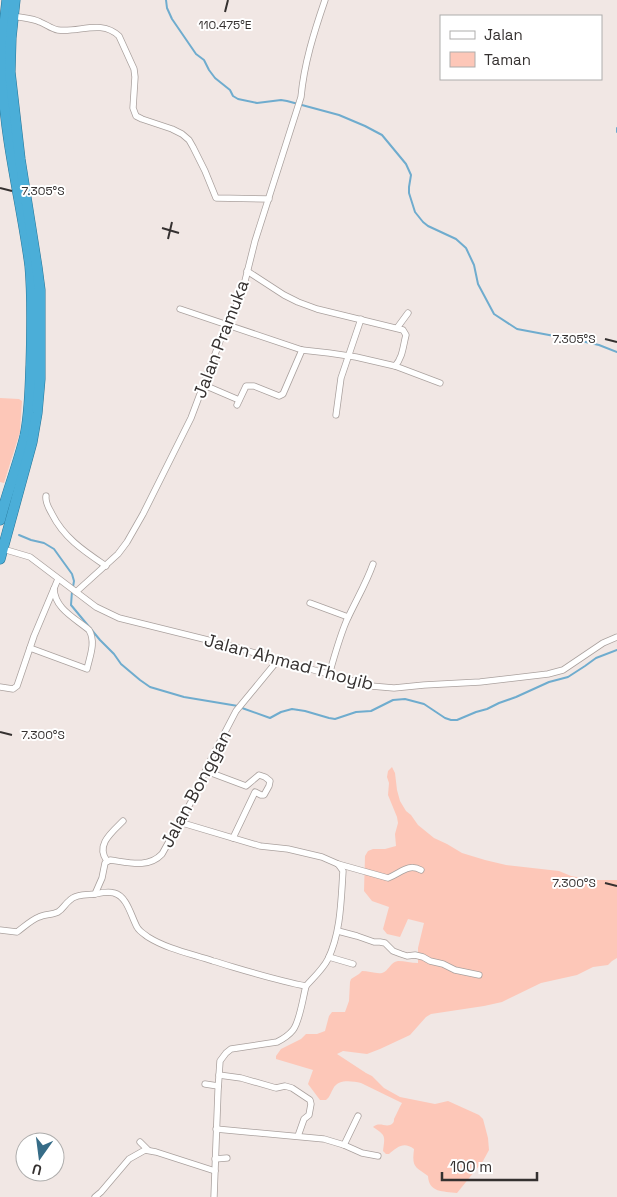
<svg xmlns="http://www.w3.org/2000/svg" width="617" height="1197" font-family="'Space Grotesk',sans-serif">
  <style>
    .green { fill: #fdc7b8 }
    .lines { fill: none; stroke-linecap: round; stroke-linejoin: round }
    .stream { stroke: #6facce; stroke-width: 2 }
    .minor-casing { stroke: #aaa19e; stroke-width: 7 }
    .trunk-casing { stroke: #267597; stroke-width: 11 }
    .minor { stroke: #fff; stroke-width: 5.5 }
    .trunk { stroke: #4baed8; stroke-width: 10 }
    .ticks { fill: none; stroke: #353130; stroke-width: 2 }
    .labels { text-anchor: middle; stroke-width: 4; stroke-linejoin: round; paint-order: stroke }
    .street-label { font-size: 18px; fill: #353130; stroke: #fff }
    .ticks-label { font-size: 12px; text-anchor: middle; fill: #353130; stroke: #fff; stroke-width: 4; stroke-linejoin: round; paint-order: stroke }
  </style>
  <rect width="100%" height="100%" fill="#f1e7e4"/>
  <!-- green -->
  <g class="green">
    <polygon points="0,398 19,399 22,401 20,432 4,483 0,482"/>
    <path d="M 392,767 L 395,773 L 397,790 L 400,801 L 406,811 L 411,815 L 418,825 L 434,838 L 447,844 L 462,853 L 485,860 L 506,865 L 559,871 L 571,876 L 594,880 L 617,880 L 617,958 L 612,961 L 608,965 L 593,967 L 577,975 L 541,983 L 502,1002 L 484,1006 L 431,1014 L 426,1017 L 410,1035 L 380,1049 L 367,1054 L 343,1051 L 337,1054 L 366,1073 L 372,1076 L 384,1088 L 400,1097 L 435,1104 L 448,1101 L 479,1115 L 483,1119 L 488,1138 L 489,1150 L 483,1161 L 457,1193 C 443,1191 429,1193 428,1176 C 414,1166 412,1167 414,1149 C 404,1141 397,1147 389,1154 L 386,1154 L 383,1151 C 385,1135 386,1136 373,1127 C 380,1121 387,1129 393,1123 C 394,1122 394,1120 394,1119 C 397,1113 399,1108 402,1103 L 361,1083 C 351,1081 338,1079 333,1089 C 330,1094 330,1097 326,1100 L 320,1100 L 308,1084 L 313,1070 L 276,1059 L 276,1056 L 281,1049 L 301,1039 L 306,1034 L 317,1034 L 325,1031 L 329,1016 L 332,1012 L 345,1012 L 349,1001 L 350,982 L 351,979 L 359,974 L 362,971 C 368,971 376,974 382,973 C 389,971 390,962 398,961 C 405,961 411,963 418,963 L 418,948 L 424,923 L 408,919 L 400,937 L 387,934 L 383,929 L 389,907 L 372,901 L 364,891 L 365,856 L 368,851 L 373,849 L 385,849 L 396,846 L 395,834 L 398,823 L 397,817 L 388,795 L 389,783 L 387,777 L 388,771 Z"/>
  </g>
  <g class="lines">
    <!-- stream -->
    <g class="stream">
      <polyline points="166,0 167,8 172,19 196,54 204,60 209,70 215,78 230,90 233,96 238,99 257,103 281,100 287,101 339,115 365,126 382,135 406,164 411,175 409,187 409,193 415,212 423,222 428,226 456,239 466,248 474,265 478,284 494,314 517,329 581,341 599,345 617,352"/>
      <polyline points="617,128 617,132"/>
      <polyline points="19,535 31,540 44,543 54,549 72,574 74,581 73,587"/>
      <polyline points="72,591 71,605 100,640 114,654 121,664 140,680 150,687 184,697 238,706"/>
      <polyline points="242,708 270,718 281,712 292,709 305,711 329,718 335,719 356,712 371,711 393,700 405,699 424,704 445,718 451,720 457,720 476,712 487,709 499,703 516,697 549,682 568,677 585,666 596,658 617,650"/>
    </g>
    <defs>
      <g id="minor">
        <path d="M 13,16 C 22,18 32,18 40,22 C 46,24 51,29 58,30 C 79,33 101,19 119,36 L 134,69 L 135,77 L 133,108 L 136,116 L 142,119 L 172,129 L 182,134 L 189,140 L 193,147 L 205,171 L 216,198 L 269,199"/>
        <path d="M 180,309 L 302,350 L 329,353 L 356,357 L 395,366 C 403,357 403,346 406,335 L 403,330 L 317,309 L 298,302 L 284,295 L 247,271"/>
        <polyline points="397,328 408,313"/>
        <polyline points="395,366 440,383"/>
        <polyline points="204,385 239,400"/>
        <polyline points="237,405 246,386 254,386 279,396 283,394 302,350"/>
        <polyline points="336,415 341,378 361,319"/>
        <path d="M 46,496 C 45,503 49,508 52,514 C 64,538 84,551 106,566"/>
        <polyline points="3,549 30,557 96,607 119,618 232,646 278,660 371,686 394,688 424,685 480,682 548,674 563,670 603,643 617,637"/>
        <path d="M 76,592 L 118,554 L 127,542 L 143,514 L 191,418 L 226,325 L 241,297 L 255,241 L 301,97 C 304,64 314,32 325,0"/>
        <polyline points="310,603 348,617"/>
        <path d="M 30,648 L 87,669 C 90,656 96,642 89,630 C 75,618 55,609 54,589"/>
        <path d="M 329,675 C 334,657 339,639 346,622 C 355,602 366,584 373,564"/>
        <polyline points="0,687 13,689 17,686 34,636 58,579"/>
        <polyline points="206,771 246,786 259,775 265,777 270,781 269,786 264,795 261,795 255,792 233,838"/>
        <path d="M 107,861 C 95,845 112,832 123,821"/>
        <path d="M 338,864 L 388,878 C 401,873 408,863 421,870"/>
        <path d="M 95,894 C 100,893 108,891 114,893 C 127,896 131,916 137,927 C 139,931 144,934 148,937 C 167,949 192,954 213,961 C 244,970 274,980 306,986 C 314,977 323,969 328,959 C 341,932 341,900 343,871 L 338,864 L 322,857 L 288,849 L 260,846 L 179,822"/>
        <path d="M 0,930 L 17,932 C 24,927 31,920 39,917 C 45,914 52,915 58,912 C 63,909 65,904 69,901 C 75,894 86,895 95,894 L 102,878 L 105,863 L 110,860 C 127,862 148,869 162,854 L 191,802 L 213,755 L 236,711 L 278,660"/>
        <polyline points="338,931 357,936 374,942 380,942 385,943 393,951 401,954 407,956 415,955 423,957 430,961 443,964 455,970 479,975"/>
        <polyline points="329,957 353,964"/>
        <polyline points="219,1075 241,1078 276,1088 285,1086 292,1088 310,1100 311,1104 309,1115 304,1119 298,1136"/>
        <polyline points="205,1084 218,1086"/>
        <polyline points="216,1129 324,1139 344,1145 358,1116"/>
        <polyline points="140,1142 148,1150"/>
        <polyline points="344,1145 362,1153 378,1156"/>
        <polyline points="215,1159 227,1158"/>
        <polyline points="95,1197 101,1192 129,1159 145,1150 156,1152 215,1171"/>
        <path d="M 214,1197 L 218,1091 L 220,1061 L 226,1053 L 231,1049 L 277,1042 C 283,1039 289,1035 293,1030 C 300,1021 303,997 306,986"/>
      </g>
      <g id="trunk">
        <path d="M 0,520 C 7,492 18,465 25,436 C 30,413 30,388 31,365 C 32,332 33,299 30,266 C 22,204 5,142 3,79 C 2,53 4,26 7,0"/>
        <polyline points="0,559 32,442 37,413 40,379 40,290 37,267 20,159 10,72 11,38 15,0"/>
      </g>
    </defs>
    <!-- minor casing -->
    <use href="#minor" class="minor-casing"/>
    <!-- trunk casing -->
    <use href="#trunk" class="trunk-casing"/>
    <!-- minor -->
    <use href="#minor" class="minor"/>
    <!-- trunk -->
    <use href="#trunk" class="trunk"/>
  </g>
  <!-- ticks -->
  <path class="ticks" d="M 225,12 L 228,0M 0,188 L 12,191M 162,228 L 179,233M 168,239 L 172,222M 605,339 L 617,342M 0,732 L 12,735M 605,883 L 617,886"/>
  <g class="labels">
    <!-- street labels -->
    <g class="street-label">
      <text transform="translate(221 339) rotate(-69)" y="6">Jalan Pramuka</text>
      <text transform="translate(289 662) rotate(15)" y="6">Jalan Ahmad Thoyib</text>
      <text transform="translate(196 789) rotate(-62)" y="6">Jalan Bonggan</text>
    </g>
  </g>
  <g class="ticks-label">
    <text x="225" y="29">110.475°E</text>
    <text x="43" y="195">7.305°S</text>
    <text x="574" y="343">7.305°S</text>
    <text x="43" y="739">7.300°S</text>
    <text x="574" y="887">7.300°S</text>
  </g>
  <!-- legend -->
  <rect x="440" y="15" width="162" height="65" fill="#ffffff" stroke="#aeadac"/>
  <rect x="450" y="31" width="25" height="8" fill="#ffffff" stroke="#aeadac"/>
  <text x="484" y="40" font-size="15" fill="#353130">Jalan</text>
  <rect x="450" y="52" width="25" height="15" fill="#fdc7b8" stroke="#aeadac"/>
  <text x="484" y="65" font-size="15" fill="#353130">Taman</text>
  <!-- north arrow -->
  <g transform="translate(40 1157) rotate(194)"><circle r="24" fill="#ffffff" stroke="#aeadac"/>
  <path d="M0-4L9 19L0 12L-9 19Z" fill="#366c87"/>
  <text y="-8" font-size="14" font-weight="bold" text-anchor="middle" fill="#353130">U</text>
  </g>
  <!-- scale -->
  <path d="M442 1172v8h95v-8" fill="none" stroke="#353130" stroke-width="2.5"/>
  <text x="450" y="1172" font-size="15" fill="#353130" stroke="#ffffff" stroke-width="4" paint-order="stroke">100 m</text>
</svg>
